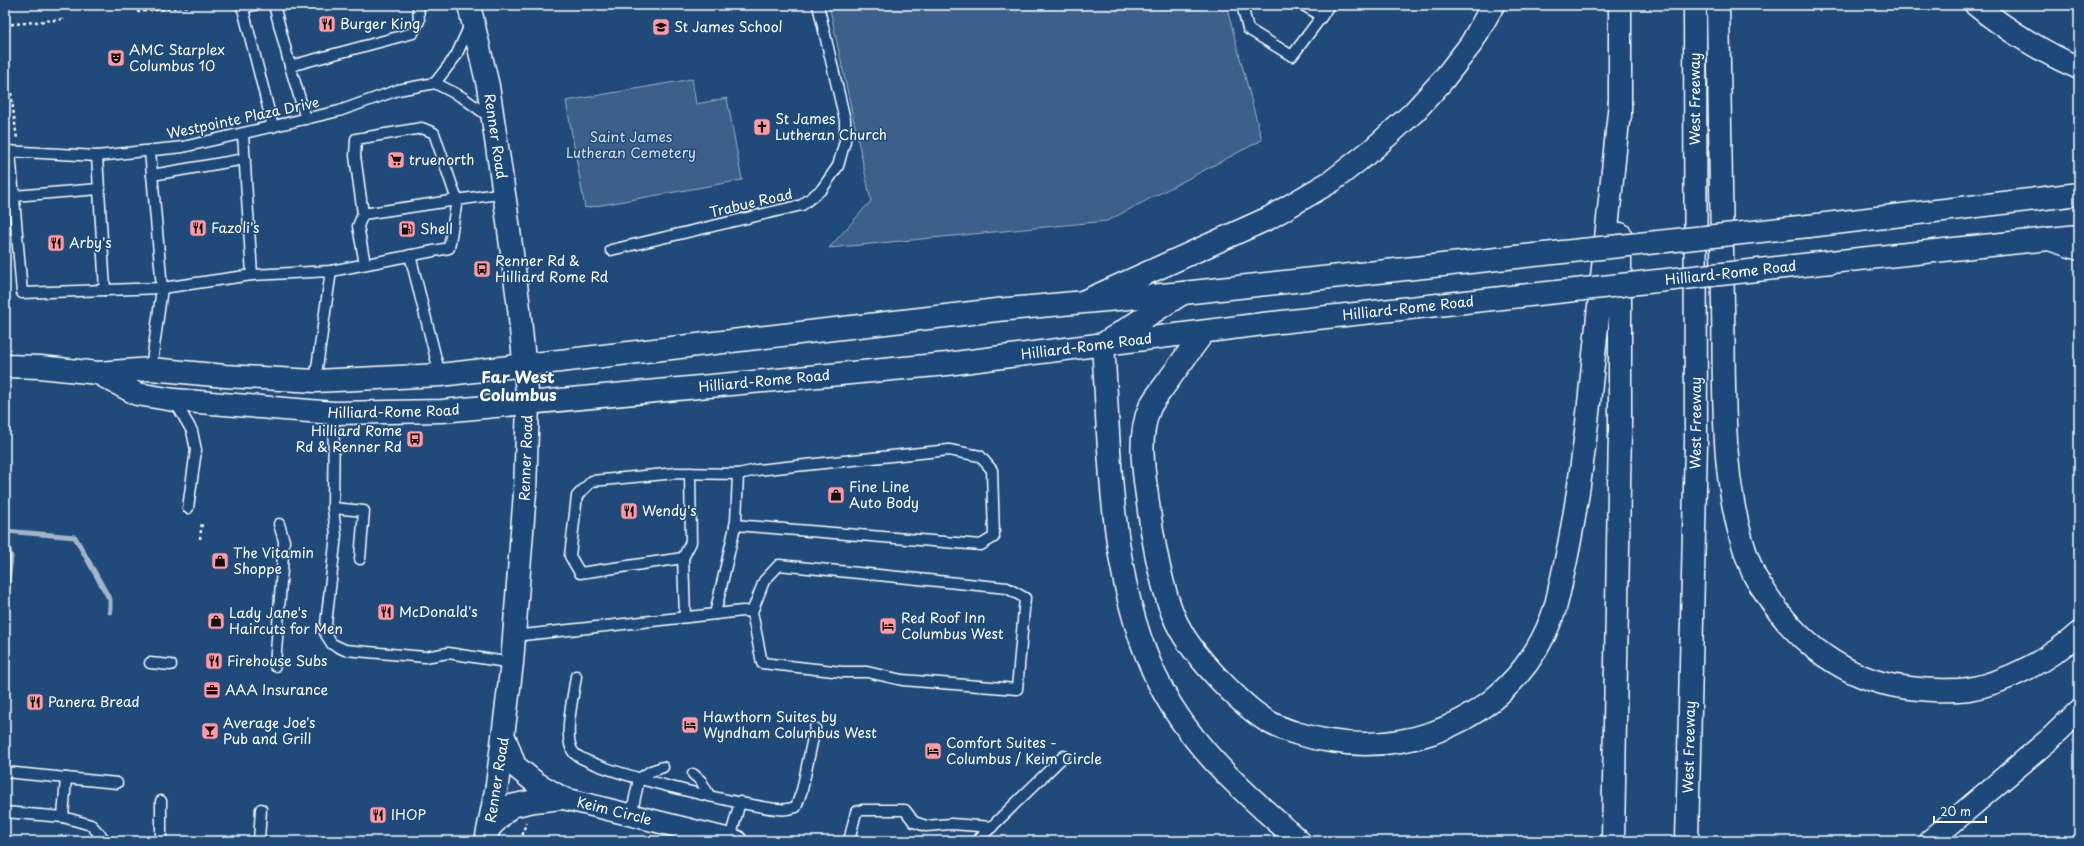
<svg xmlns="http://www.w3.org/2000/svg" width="2084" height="846" font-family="'Playpen Sans',sans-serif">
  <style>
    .green { fill: #3c618b; stroke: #9eb0c5 }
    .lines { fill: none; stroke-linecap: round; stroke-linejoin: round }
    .stream { stroke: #a3b5c8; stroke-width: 5 }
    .lane-casing { stroke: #fff; stroke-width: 13 }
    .street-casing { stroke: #fff; stroke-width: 24 }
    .secondary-casing { stroke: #fff; stroke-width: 25 }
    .primary-casing { stroke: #fff; stroke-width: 25 }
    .highway-casing { stroke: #fff; stroke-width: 25 }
    .path { stroke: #fff; stroke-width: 2.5; stroke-dasharray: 3 3; stroke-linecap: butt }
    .lane { stroke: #1f4a7a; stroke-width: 10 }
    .street { stroke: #1f4a7a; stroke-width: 21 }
    .secondary { stroke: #1f4a7a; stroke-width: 22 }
    .primary { stroke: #1f4a7a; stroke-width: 22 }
    .highway { stroke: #1f4a7a; stroke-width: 22 }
    .primary-bridge-casing { stroke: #fff; stroke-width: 25; stroke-linecap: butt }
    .primary-bridge { stroke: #1f4a7a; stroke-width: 22 }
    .labels { text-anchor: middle; stroke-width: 3; stroke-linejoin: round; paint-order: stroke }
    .poi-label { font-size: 14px; fill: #fff; stroke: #1f4a7a; text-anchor: start }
    .street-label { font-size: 14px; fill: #fff; stroke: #1f4a7a }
    .park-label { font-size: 14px; fill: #d8dfe8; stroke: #1f4a7a }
    .quarter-label { font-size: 16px; font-weight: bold; fill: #fff; stroke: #1f4a7a }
  </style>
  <rect width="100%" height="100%" fill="#1f4a7a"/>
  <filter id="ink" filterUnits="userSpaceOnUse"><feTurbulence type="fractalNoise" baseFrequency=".025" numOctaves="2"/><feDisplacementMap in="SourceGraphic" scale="8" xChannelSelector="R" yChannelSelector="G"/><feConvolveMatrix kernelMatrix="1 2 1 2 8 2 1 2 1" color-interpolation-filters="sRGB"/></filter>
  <g filter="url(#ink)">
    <!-- green -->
    <g class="green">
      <polygon points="829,5 1226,5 1262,140 1107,221 829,248 871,201"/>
      <polygon points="692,79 696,104 727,98 742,180 585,208 566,101"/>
    </g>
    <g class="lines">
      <!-- stream -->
      <g class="stream">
        <polyline points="5,531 75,537 110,600 110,612"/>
        <polyline points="5,536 11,557 6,599"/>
      </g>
      <defs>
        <g id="lane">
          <polyline points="242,5 273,127"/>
          <polyline points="274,5 290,66"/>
          <polyline points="1242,5 1248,29 1292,56 1322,16"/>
          <polyline points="1303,5 1322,16 1329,5"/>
          <polyline points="242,8 255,5"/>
          <polyline points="435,83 456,56 470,25"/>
          <polyline points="435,83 462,97 491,118"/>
          <polyline points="306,119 290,66 413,33 419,21 418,5"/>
          <polygon points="422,128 434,133 457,200 363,214 355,156 356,139"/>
          <polyline points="243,134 252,275"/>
          <polyline points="5,151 97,156 183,147 339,111 398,90 435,83"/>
          <polyline points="10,151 22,293 162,288 252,275 331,271 449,248 457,200 504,193"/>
          <polyline points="150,151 162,288 151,369"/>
          <polyline points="97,156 105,290"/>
          <polyline points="152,175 245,159"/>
          <polyline points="14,196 99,189"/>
          <polyline points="363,214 358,226 365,264"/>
          <polyline points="611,250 802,205 822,189 838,166 845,141 845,120 818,5"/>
          <polyline points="410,255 440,375"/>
          <polyline points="315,381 331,271"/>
          <polyline points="174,400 192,431 196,450 188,508"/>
          <polyline points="334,413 333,508 364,511 360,559"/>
          <polyline points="333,508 336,535 325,633 332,644 345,650 425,657 448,653 512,663"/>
          <polyline points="735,525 981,545 994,537 992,470 980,456 949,450 757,470 738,474"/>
          <polyline points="683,558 580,573 570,556 577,496 592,481 676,473 738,474 736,522 715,614"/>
          <polyline points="685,617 683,558 691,542 690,473"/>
          <polyline points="514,636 743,611 752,612 762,663 842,672 867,672 902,680 1017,689 1025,598 1007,588 779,565 764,581 752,612"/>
          <polyline points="150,663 171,665"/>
          <polyline points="275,666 284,541 279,524"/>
          <path d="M 576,676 C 574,694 562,739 574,753 C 591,771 748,807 778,809 C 784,810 790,809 796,807 L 802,790 L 815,728"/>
          <polyline points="5,772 117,783"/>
          <polyline points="693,774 701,781 709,795"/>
          <polyline points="161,801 161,841"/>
          <polyline points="5,812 63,817 91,825 106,841"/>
          <polyline points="631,816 639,779 651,771 663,767"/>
          <polyline points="63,817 66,778"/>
          <polyline points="730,839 740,802"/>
          <polyline points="259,841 261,809"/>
          <polyline points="849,841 856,812 862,810 905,810 914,822 926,826 951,824 992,827"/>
          <polyline points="977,841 1064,756"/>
          <polyline points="2075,841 2079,838"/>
        </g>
        <g id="street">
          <path id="s1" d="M 562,798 L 736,841"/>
        </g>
        <g id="secondary">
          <path id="s2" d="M 469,5 L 488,86 L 506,207 L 519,308 L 528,403 L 525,492 L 512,663 L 497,785 L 486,841"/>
          <polyline points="2049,239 2079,236"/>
          <polyline points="505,739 515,766 536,783 562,798"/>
          <polyline points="490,827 511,806 534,801 562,798"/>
        </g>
        <g id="primary">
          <polyline points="1809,226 2079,194"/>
          <polyline points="1812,264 2049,239"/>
          <polyline points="5,366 40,367 98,373 151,369 225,376 315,381 440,375 997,310 1183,293 1516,257"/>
          <path id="s3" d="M 98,373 L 137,394 L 174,400 L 334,413 L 442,411 L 947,364 L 1263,324 L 1520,296"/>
        </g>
        <g id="highway">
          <polyline points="1620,5 1620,116"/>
          <path d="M 1718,5 C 1720,106 1721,207 1723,308 C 1725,394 1719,490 1752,570 C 1755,579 1762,587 1767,595 C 1797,642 1845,679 1902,687 C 1924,690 1946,692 1969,689 C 2008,682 2050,659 2079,633"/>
          <path d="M 1976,5 C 2005,29 2044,53 2079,68"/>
          <polyline points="2049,239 2079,249"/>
          <path d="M 1183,293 L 1103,344 C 1111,462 1108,602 1171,705 C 1203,758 1253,800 1299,841"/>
          <polyline points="1085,301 1269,218 1332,181 1373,149 1414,112 1443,80 1471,44 1493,5"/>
          <path d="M 1204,332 C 1191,349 1178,367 1165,385 C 1160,392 1154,399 1150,407 C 1136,439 1145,477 1149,511 C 1154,546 1163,601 1181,631 C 1196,658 1241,705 1267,721 C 1284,731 1311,738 1330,741 C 1424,757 1518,708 1552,617 C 1557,605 1559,591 1562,578 C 1574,527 1581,475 1587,423 C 1599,316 1610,209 1620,102"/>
          <polyline points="1613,841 1620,429 1620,234"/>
          <path id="s4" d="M 1687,841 L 1696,442 L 1695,5"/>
          <polyline points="1930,841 2051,738 2079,711"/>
        </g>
      </defs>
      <!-- lane casing -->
      <use href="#lane" class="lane-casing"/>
      <!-- street casing -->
      <use href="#street" class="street-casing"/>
      <!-- secondary casing -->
      <use href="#secondary" class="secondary-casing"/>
      <!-- primary casing -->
      <use href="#primary" class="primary-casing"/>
      <!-- highway casing -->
      <use href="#highway" class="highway-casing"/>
      <!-- path -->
      <g class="path">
        <polyline points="137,12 199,5"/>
        <polyline points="5,25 65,19"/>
        <polyline points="5,44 10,78"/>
        <polyline points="11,93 17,139"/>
        <polyline points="200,539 202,522"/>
        <polyline points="521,841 526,822"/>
      </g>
      <!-- lane -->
      <use href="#lane" class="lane"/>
      <!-- street -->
      <use href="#street" class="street"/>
      <!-- secondary -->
      <use href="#secondary" class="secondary"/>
      <!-- primary -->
      <use href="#primary" class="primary"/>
      <!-- highway -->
      <use href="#highway" class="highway"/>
      <defs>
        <g id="primary-bridge">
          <polyline points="1516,257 1809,226"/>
          <path id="s5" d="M 1520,296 L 1812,264"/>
        </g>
      </defs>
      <!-- primary-bridge casing -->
      <use href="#primary-bridge" class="primary-bridge-casing"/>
      <!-- primary-bridge -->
      <use href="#primary-bridge" class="primary-bridge"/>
    </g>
  </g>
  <!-- icons -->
  <defs>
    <symbol id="restaurant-square" viewBox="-11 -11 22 22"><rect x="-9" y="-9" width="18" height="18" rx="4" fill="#ff9aa2" stroke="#1f4a7a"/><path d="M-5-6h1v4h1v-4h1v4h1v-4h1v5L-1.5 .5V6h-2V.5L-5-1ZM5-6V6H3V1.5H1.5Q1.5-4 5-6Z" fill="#111"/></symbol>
    <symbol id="school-square" viewBox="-11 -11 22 22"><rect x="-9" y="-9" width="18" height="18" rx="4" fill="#ff9aa2" stroke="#1f4a7a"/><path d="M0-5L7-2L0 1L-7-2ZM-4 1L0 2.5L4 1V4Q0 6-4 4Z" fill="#111"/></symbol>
    <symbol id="theatre-square" viewBox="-11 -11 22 22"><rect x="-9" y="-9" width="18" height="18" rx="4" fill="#ff9aa2" stroke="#1f4a7a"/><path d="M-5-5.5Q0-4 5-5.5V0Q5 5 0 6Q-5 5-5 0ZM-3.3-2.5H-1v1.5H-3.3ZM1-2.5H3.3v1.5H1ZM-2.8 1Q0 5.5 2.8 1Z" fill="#111"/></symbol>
    <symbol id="church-square" viewBox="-11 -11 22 22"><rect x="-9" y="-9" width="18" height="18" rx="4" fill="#ff9aa2" stroke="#1f4a7a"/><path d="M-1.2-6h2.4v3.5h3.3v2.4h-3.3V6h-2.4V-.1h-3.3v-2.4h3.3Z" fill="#111"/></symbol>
    <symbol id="supermarket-square" viewBox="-11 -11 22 22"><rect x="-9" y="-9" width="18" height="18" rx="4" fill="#ff9aa2" stroke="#1f4a7a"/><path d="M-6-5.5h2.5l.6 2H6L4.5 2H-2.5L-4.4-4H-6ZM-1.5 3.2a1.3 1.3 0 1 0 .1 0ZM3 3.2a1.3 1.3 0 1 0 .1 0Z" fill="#111"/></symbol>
    <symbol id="fuel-square" viewBox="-11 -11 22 22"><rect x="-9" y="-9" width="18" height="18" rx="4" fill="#ff9aa2" stroke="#1f4a7a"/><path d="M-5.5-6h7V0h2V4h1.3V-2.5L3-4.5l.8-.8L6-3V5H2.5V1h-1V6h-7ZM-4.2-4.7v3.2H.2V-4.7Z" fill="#111"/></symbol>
    <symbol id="bus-square" viewBox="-11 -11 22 22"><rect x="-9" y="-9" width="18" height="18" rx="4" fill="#ff9aa2" stroke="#1f4a7a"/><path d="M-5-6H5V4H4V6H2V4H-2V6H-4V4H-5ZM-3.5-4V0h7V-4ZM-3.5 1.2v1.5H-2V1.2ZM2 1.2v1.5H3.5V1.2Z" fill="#111"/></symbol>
    <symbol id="shop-square" viewBox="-11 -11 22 22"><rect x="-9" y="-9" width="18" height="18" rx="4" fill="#ff9aa2" stroke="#1f4a7a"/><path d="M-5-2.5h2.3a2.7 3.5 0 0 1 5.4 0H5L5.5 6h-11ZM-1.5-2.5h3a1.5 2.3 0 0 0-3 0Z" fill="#111"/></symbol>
    <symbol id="hotel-square" viewBox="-11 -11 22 22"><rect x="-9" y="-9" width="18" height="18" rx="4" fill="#ff9aa2" stroke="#1f4a7a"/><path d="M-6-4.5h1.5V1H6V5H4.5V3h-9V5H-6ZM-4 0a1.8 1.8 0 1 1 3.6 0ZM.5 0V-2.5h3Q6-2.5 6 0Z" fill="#111"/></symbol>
    <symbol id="office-square" viewBox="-11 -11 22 22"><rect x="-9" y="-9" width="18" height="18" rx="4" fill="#ff9aa2" stroke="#1f4a7a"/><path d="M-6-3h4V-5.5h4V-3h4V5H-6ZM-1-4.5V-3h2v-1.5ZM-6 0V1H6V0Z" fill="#111"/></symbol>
    <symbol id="bar-square" viewBox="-11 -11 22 22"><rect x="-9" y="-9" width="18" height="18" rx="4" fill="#ff9aa2" stroke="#1f4a7a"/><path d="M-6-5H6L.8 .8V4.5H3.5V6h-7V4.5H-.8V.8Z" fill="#111"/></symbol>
  </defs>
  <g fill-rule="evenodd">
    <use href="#restaurant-square" x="317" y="14" width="20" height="20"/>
    <use href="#school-square" x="651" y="17" width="20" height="20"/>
    <use href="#theatre-square" x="106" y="48" width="20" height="20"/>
    <use href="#church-square" x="752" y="117" width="20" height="20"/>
    <use href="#supermarket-square" x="386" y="150" width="20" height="20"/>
    <use href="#restaurant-square" x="188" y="218" width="20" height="20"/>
    <use href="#fuel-square" x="397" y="219" width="20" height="20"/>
    <use href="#restaurant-square" x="46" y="233" width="20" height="20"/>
    <use href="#bus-square" x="472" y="259" width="20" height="20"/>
    <use href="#bus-square" x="405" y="429" width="20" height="20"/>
    <use href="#shop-square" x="826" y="485" width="20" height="20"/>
    <use href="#restaurant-square" x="619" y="501" width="20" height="20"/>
    <use href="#shop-square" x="210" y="551" width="20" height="20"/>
    <use href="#restaurant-square" x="376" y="602" width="20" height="20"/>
    <use href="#shop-square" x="206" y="611" width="20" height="20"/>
    <use href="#hotel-square" x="878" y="616" width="20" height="20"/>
    <use href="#restaurant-square" x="204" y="651" width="20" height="20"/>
    <use href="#office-square" x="202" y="680" width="20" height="20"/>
    <use href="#restaurant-square" x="25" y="692" width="20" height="20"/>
    <use href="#hotel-square" x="680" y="715" width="20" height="20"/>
    <use href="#bar-square" x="200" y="721" width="20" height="20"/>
    <use href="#hotel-square" x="923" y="741" width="20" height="20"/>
    <use href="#restaurant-square" x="368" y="805" width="20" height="20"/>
  </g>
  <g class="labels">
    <!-- poi labels -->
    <g class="poi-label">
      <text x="340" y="29">Burger King</text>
      <text x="674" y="32">St James School</text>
      <text x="129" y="55">AMC Starplex<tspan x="129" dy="16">Columbus 10</tspan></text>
      <text x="775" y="124">St James<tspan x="775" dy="16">Lutheran Church</tspan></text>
      <text x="409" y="165">truenorth</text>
      <text x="211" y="233">Fazoli's</text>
      <text x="420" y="234">Shell</text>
      <text x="69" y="248">Arby's</text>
      <text x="495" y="266">Renner Rd &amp;<tspan x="495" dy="16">Hilliard Rome Rd</tspan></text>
      <text x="402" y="436" text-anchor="end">Hilliard Rome<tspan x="402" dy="16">Rd &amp; Renner Rd</tspan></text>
      <text x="849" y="492">Fine Line<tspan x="849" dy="16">Auto Body</tspan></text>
      <text x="642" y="516">Wendy's</text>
      <text x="233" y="558">The Vitamin<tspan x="233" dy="16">Shoppe</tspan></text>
      <text x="399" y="617">McDonald's</text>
      <text x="229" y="618">Lady Jane's<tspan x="229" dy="16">Haircuts for Men</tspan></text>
      <text x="901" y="623">Red Roof Inn<tspan x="901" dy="16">Columbus West</tspan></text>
      <text x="227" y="666">Firehouse Subs</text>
      <text x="225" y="695">AAA Insurance</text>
      <text x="48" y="707">Panera Bread</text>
      <text x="703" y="722">Hawthorn Suites by<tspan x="703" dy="16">Wyndham Columbus West</tspan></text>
      <text x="223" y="728">Average Joe's<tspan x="223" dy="16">Pub and Grill</tspan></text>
      <text x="946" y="748">Comfort Suites -<tspan x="946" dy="16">Columbus / Keim Circle</tspan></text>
      <text x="391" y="820">IHOP</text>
    </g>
    <!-- street labels -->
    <g class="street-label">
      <text transform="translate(1695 99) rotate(-90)" y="5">West Freeway</text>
      <text transform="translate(243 118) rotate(-12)" y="5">Westpointe Plaza Drive</text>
      <text dy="5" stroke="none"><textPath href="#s2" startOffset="134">Renner Road</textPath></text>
      <text transform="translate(751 203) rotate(-13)" y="5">Trabue Road</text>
      <text dy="5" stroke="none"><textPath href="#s5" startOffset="212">Hilliard-Rome Road</textPath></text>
      <text dy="5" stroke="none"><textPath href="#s3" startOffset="1322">Hilliard-Rome Road</textPath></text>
      <text dy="5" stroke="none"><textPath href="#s3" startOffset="998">Hilliard-Rome Road</textPath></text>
      <text dy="5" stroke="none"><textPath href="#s3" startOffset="674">Hilliard-Rome Road</textPath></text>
      <text dy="5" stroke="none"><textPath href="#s3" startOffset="302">Hilliard-Rome Road</textPath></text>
      <text dy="5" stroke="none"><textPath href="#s4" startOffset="418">West Freeway</textPath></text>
      <text transform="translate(526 458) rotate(-88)" y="5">Renner Road</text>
      <text dy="5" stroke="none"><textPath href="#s4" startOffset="94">West Freeway</textPath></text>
      <text transform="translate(497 780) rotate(-81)" y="5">Renner Road</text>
      <text dy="5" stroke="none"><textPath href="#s1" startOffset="54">Keim Circle</textPath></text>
    </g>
    <!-- park labels -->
    <g class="park-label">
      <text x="631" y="142">Saint James<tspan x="631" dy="16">Lutheran Cemetery</tspan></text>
    </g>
    <!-- quarter labels -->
    <g class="quarter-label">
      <text x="518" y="383">Far West<tspan x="518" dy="18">Columbus</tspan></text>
    </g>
  </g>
  <!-- margin -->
  <rect width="2084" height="846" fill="none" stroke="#1f4a7a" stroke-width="20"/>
  <rect x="10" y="10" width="2064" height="826" fill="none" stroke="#fff" stroke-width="1.5" filter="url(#ink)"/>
  <!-- scale -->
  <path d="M1934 816v6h52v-6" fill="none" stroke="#ffffff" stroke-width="2"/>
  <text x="1940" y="816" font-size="12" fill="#ffffff" stroke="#1f4a7a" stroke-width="3" paint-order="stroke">20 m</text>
</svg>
